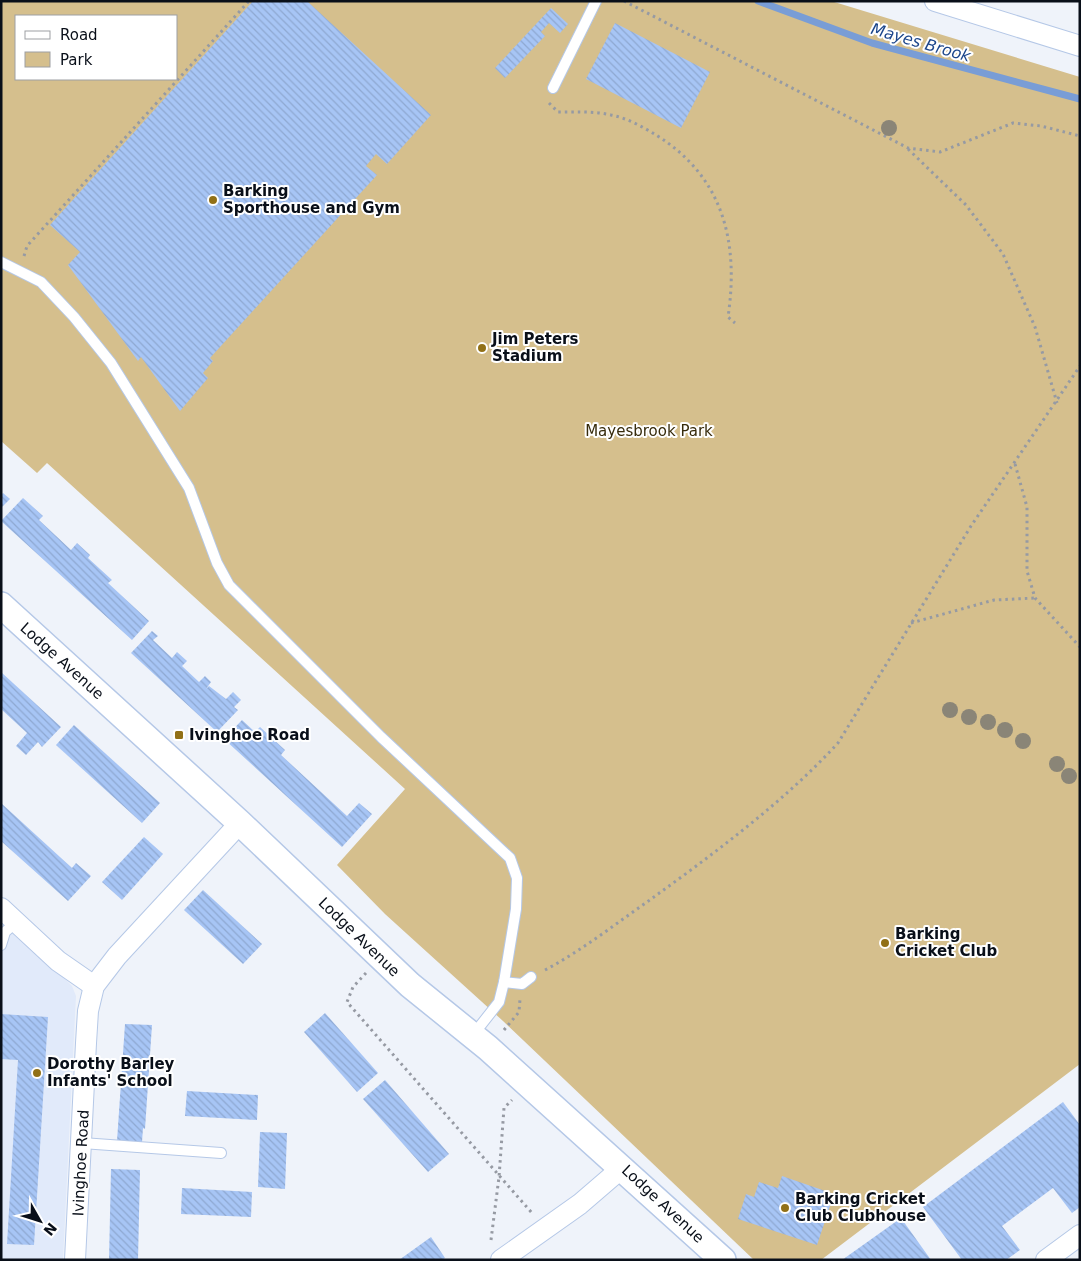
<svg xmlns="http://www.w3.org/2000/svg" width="1081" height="1261" font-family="'DejaVu Sans',sans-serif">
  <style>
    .built { fill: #e1eafa }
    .green { fill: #d5bf8d; fill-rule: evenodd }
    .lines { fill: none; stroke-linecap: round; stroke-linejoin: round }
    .stream { stroke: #799dd6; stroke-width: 7 }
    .building { fill: url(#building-back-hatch) }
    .service-casing { stroke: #b5c8e7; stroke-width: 12 }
    .minor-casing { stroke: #b5c8e7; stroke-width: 22 }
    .tertiary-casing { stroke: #b5c8e7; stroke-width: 28 }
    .path { stroke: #969aa3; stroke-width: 3; stroke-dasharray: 2.5 4; stroke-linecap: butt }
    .service { stroke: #fff; stroke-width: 10 }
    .minor { stroke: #fff; stroke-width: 20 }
    .tertiary { stroke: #fff; stroke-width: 25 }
    .tree { fill: #8a8577 }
    .poi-dot { fill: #917017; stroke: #fff; stroke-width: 2 }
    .labels { text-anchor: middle; stroke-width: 4; stroke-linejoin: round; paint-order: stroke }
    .poi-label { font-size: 15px; font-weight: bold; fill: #090f19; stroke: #fff; text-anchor: start }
    .park-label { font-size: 15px; fill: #372b0b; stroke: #fff }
    .street-label { font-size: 15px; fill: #090f19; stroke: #fff }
    .water-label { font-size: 16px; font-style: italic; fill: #1c468b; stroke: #fff }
  </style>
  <defs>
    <pattern id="building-back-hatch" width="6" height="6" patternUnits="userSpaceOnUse" patternTransform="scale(1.25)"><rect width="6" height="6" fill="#a7c5f5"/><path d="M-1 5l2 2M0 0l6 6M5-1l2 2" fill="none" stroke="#8ea8d1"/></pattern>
  </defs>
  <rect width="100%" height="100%" fill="#eff3fa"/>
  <!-- built -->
  <polygon class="built" points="1,922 58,972 72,986 76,996 63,1260 1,1260"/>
  <!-- green -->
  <path class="green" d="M 1,1 L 831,1 L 1080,77 L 1080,1064 L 821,1260 L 754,1260 L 503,1021 L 385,914 L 337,865 L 405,789 L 47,463 L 37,473 L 1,441 ZM 16,16 L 176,16 L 176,79 L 16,79 Z"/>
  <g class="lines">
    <!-- stream -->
    <polyline class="stream" points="758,1 872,43 1080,99"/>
  </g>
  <!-- building -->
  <g class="building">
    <polygon points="253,1 307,1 431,115 387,164 376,154 366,166 377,175 210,358 213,361 203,373 208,378 180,411 141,357 138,361 68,265 80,252 50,225"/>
    <polygon points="551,8 568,24 560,33 549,23 541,32 545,36 505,78 495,68"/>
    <polygon points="615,23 710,72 681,128 586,79"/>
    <polygon points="3,493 10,499 1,508 1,495"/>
    <polygon points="23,498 43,516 39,520 71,550 77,543 90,555 88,558 112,580 108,583 149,621 132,640 1,521"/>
    <polygon points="152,631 158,636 153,640 172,658 177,652 187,661 182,666 199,682 205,676 211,682 206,689 209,686 226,699 233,692 241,700 234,707 238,710 217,732 131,653"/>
    <polygon points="1,672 61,727 42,747 38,742 26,755 16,746 27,733 1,709"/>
    <polygon points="242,720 255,732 260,727 285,750 281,755 347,816 359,803 372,814 342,847 224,739"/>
    <polygon points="74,725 160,803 142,823 56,745"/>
    <polygon points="1,803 72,868 76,863 91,876 68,901 1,841"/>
    <polygon points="144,837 163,854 122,900 102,882"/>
    <polygon points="203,890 262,944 243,964 184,910"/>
    <polygon points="325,1013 378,1073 357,1092 304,1032"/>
    <polygon points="1,1014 48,1017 34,1245 7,1244 18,1060 1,1059"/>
    <polygon points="125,1024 152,1025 145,1129 143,1128 142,1142 117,1141"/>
    <polygon points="385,1080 449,1154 428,1172 363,1099"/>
    <polygon points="187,1091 258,1095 257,1120 185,1116"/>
    <polygon points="1063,1102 1080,1125 1080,1207 1072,1213 1053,1188 1002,1226 1020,1250 1006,1260 962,1260 923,1207"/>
    <polygon points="260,1132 287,1133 285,1189 258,1187"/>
    <polygon points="111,1169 140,1170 138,1260 109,1260"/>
    <polygon points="782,1176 834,1194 817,1245 738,1219 746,1194 754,1197 759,1182 778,1188"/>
    <polygon points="182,1188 252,1192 251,1217 181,1214"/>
    <polygon points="901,1218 931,1260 842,1260"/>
    <polygon points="431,1237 445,1258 442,1260 399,1260"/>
  </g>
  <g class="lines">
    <defs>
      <g id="service">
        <polyline points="553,88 596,1"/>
        <polyline points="1,262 41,282 74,317 111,363 189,488 217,563 229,585 381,737 510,858 517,878 516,909 504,982 499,1002 473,1035"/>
        <polyline points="1,945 5,932 16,922"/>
        <polyline points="504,982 522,984 531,977"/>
        <polyline points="82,1143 221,1153"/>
      </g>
      <g id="minor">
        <polyline points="935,1 1080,46"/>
        <polyline points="1,908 58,961 94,986"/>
        <polyline points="75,1260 86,1043 88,1011 94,986 117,956 240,823"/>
        <polyline points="501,1260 580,1204 623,1167"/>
        <polyline points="1046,1260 1080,1235"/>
      </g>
      <polyline id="tertiary" points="1,605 240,823 410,985 488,1048 723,1260"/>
    </defs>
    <!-- service casing -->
    <use href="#service" class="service-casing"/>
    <!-- minor casing -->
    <use href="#minor" class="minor-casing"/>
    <!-- tertiary casing -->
    <use href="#tertiary" class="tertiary-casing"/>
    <!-- path -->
    <g class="path">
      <polyline points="624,1 908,148 940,152 1013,123 1041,126 1080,136"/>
      <path d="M 549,103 L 558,112 C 576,112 594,111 611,115 C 627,118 643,127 656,135 C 724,177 739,243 728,317 L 735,323"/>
      <polyline points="908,149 966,205 1003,254 1035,327 1057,403"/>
      <polyline points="24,256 27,246 249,1"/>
      <polyline points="1015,464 1027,507 1027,571 1035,598 1080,647"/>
      <polyline points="911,623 994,600 1035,598"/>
      <path d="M 545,970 C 581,951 614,925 647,902 C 712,855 784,802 838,743 L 971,526 L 1080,366"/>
      <polyline points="366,973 353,987 347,1002 532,1213"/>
      <polyline points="504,1030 519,1012 520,999"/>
      <polyline points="491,1240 499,1177 504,1108 512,1100"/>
    </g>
    <!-- service -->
    <use href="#service" class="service"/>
    <!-- minor -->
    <use href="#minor" class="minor"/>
    <!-- tertiary -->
    <use href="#tertiary" class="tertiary"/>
  </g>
  <!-- trees -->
  <g class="tree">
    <circle cx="889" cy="128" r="8"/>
    <circle cx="950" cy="710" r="8"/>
    <circle cx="969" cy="717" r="8"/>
    <circle cx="988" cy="722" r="8"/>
    <circle cx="1005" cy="730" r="8"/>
    <circle cx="1023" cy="741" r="8"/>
    <circle cx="1057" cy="764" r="8"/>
    <circle cx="1069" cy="776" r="8"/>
  </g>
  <!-- markers -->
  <g class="poi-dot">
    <circle cx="213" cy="200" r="5"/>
    <circle cx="482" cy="348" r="5"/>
    <rect x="174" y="730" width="10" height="10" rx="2.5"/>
    <circle cx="885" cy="943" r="5"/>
    <circle cx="37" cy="1073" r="5"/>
    <circle cx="785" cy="1208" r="5"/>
  </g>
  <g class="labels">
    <!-- poi labels -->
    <g class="poi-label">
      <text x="223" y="196">Barking<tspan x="223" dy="17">Sporthouse and Gym</tspan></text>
      <text x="492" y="344">Jim Peters<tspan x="492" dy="17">Stadium</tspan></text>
      <text x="189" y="740">Ivinghoe Road</text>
      <text x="895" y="939">Barking<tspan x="895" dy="17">Cricket Club</tspan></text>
      <text x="47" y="1069">Dorothy Barley<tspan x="47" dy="17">Infants' School</tspan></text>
      <text x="795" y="1204">Barking Cricket<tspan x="795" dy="17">Club Clubhouse</tspan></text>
    </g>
    <!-- park labels -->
    <g class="park-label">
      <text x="649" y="436">Mayesbrook Park</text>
    </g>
    <!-- street labels -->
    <g class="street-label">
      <text transform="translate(62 661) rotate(42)" y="5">Lodge Avenue</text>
      <text transform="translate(359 937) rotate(44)" y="5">Lodge Avenue</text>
      <text transform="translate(81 1163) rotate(-87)" y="5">Ivinghoe Road</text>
      <text transform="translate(663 1204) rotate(43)" y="5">Lodge Avenue</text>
    </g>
    <!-- water labels -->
    <g class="water-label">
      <text transform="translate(921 42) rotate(16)" y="6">Mayes Brook</text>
    </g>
  </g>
  <!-- border -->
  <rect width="1081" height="1261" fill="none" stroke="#090f19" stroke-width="5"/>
  <!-- legend -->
  <rect x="15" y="15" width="162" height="65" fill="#ffffff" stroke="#9d9fa3"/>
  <rect x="25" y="31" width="25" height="8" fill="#ffffff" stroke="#9d9fa3"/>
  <text x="60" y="40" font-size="15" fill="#090f19">Road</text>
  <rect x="25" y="52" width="25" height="15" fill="#d5bf8d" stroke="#9d9fa3"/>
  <text x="60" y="65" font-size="15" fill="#090f19">Park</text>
  <!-- north arrow -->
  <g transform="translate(40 1221) rotate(129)" stroke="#ffffff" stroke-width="4" paint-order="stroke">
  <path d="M0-4L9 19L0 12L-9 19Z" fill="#090f19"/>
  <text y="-8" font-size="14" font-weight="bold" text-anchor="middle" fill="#090f19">N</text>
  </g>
</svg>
